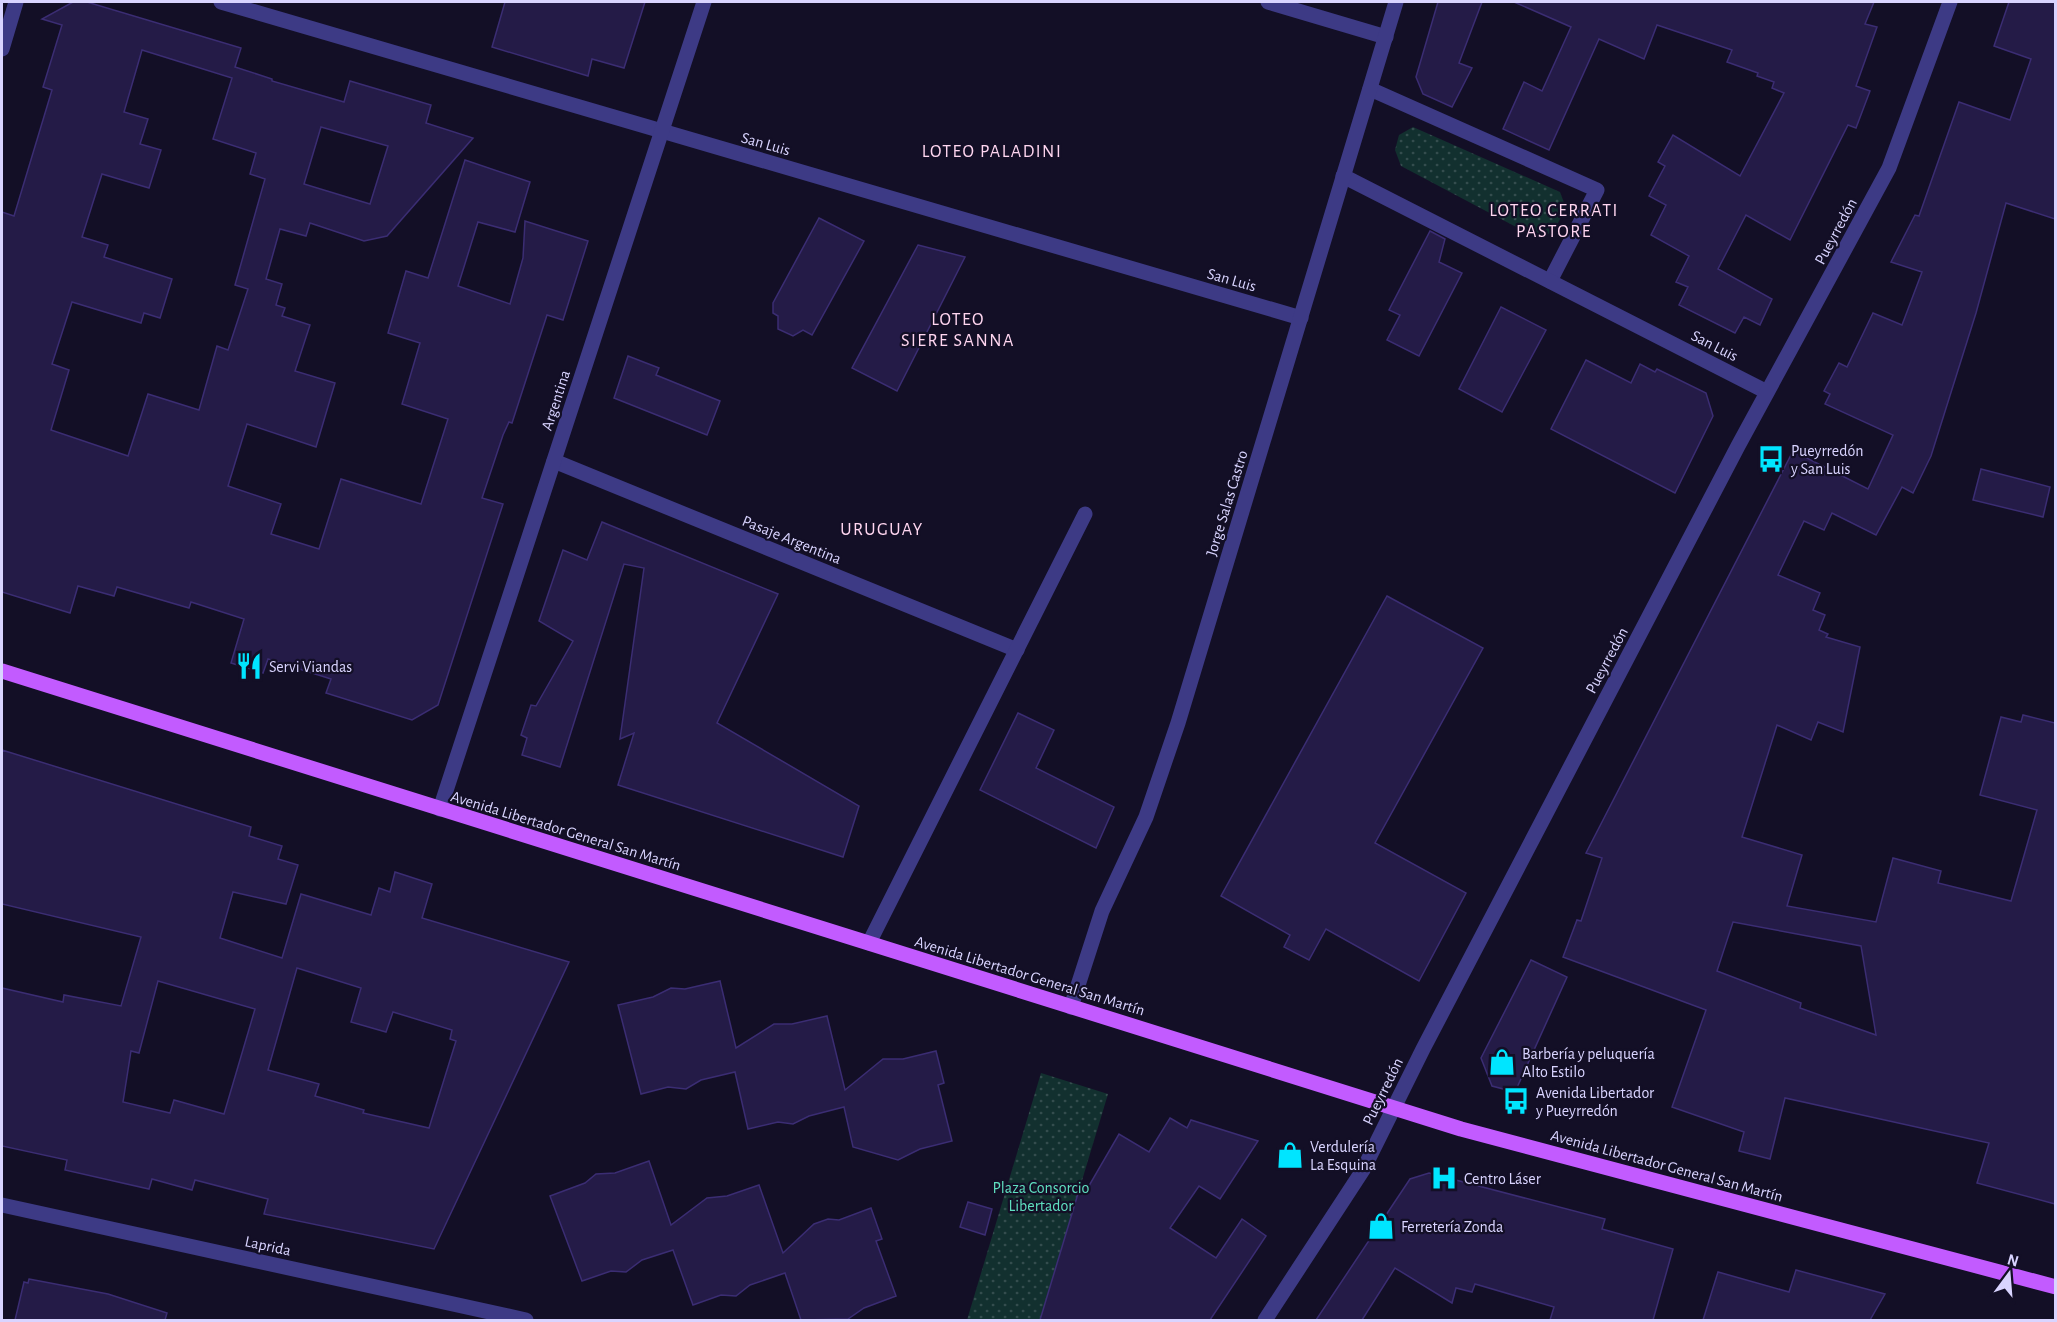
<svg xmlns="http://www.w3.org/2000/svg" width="2057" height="1322" font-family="'Alegreya Sans',sans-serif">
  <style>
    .park { fill: url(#park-dots) }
    .building { fill: #241b47; stroke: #3b2d73; stroke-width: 1.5; fill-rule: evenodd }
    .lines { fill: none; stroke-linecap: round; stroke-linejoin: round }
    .minor { stroke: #3d3a85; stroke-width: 15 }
    .primary { stroke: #c25bff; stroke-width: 15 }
    .labels { text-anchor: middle; stroke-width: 4.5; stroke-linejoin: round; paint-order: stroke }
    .street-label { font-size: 16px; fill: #d9d4ff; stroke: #130f26 }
    .poi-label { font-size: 16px; fill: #d9d4ff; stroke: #130f26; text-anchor: start }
    .park-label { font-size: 16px; fill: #5fe0c0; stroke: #130f26 }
    .neighbourhood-label { font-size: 18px; letter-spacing: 1.5px; fill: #ffd6f0; stroke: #130f26 }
  </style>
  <defs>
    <pattern id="park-dots" width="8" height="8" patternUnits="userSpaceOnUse" patternTransform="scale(1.5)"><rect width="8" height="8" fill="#12302f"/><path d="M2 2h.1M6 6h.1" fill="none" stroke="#344d4e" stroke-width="1.8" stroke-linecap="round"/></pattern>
  </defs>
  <rect width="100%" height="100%" fill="#130f26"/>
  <!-- park -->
  <g class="park">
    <polygon points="1413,127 1560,192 1566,208 1553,232 1537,238 1401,166 1395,150 1399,135"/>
    <polygon points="1041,1073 1108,1094 1040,1320 967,1320"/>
  </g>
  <!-- building -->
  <g class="building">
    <path d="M 73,2 L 87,2 L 241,48 L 235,67 L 272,79 L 272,81 L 344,102 L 350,81 L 431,105 L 426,123 L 473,138 L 387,236 L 364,241 L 310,223 L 306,236 L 280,229 L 266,279 L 282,284 L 276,305 L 285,308 L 282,316 L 310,325 L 295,371 L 335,383 L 316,447 L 247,424 L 228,486 L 281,504 L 271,534 L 319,549 L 341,479 L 421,504 L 448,419 L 402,404 L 420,343 L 388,333 L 406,271 L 428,278 L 465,160 L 530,182 L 515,232 L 478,222 L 458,286 L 510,304 L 523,258 L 525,221 L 588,241 L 563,320 L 547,315 L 512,423 L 509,422 L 503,435 L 482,498 L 503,504 L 438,705 L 412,720 L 326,693 L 331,679 L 268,659 L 263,673 L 231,663 L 244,619 L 191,602 L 189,608 L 117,587 L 114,596 L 78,586 L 70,613 L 2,592 L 2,212 L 14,216 L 52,90 L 43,87 L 62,25 L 42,19 ZM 142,50 L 232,78 L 213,139 L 256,153 L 250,174 L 265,179 L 235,285 L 248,289 L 228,350 L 217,346 L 199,410 L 148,394 L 128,456 L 51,430 L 69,370 L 52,364 L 72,302 L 141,323 L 144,313 L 160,318 L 172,279 L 104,257 L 108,245 L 82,237 L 102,174 L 149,188 L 161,150 L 140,144 L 148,119 L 124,112 ZM 321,127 L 388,146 L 370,204 L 304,184 Z"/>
    <polygon points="505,2 645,2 624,68 592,59 588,76 492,47"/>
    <polygon points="1438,2 1482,2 1459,63 1472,68 1452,107 1423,94 1416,77"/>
    <polygon points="1514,2 1874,2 1865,24 1877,27 1856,86 1870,91 1856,128 1848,125 1790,240 1746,215 1718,269 1772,299 1760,325 1744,317 1735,333 1679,305 1688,287 1676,282 1689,256 1651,235 1666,205 1649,196 1665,166 1658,162 1673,135 1740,176 1784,93 1772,88 1774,82 1757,76 1758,73 1727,62 1732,50 1657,25 1644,59 1599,39 1549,150 1503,129 1524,82 1542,91 1571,27"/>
    <path d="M 2009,2 L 2055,2 L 2055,219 L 2006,203 L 1976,313 L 1931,456 L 1913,493 L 1902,487 L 1876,535 L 1832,513 L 1824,530 L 1804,521 L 1778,575 L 1820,593 L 1813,610 L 1825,615 L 1819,630 L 1828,634 L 1826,637 L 1860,647 L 1843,732 L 1818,722 L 1811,740 L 1777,725 L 1742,837 L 1802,855 L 1787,906 L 1876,922 L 1893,858 L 1941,871 L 1938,883 L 2011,901 L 2037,810 L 1980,795 L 2001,717 L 2021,722 L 2023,715 L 2055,723 L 2055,1204 L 1977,1183 L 1989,1143 L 1785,1098 L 1770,1159 L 1739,1151 L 1744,1132 L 1672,1107 L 1706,1010 L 1563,957 L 1577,920 L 1581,921 L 1602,858 L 1586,853 L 1793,451 L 1868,489 L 1893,435 L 1825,404 L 1830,394 L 1824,391 L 1839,363 L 1847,367 L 1873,313 L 1902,325 L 1922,272 L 1891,262 L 1915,215 L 1919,216 L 1959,102 L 2010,120 L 2031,59 L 1994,46 ZM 1733,922 L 1861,946 L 1876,1035 L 1800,1008 L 1801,1003 L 1717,971 Z"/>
    <polygon points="819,218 864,241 812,335 803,330 793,336 778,329 778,316 773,313 773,303"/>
    <polygon points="1430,231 1445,239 1439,262 1462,273 1419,356 1387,340 1400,315 1389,310"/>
    <polygon points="918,245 965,257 897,391 852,368"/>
    <polygon points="1501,307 1546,330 1502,412 1459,389"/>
    <polygon points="628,356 659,368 656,375 720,401 707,435 614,398"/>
    <polygon points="1586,360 1631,383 1640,364 1655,372 1657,369 1706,393 1713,416 1675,493 1551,429"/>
    <polygon points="1981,469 2050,487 2043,517 1973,500"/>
    <polygon points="602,522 778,594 717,723 859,806 843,857 618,785 634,733 620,739 644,568 624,564 560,767 522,755 527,738 521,735 531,705 536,706 573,641 539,621 563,550 587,560"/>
    <polygon points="1387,596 1483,648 1375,843 1466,893 1419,981 1326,929 1309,960 1284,947 1290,935 1221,896"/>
    <polygon points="1018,713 1054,730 1036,768 1114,807 1096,848 980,790"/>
    <path d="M 2,750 L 251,827 L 249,836 L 282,846 L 278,859 L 298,865 L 286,904 L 233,892 L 220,938 L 282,958 L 301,894 L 371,915 L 379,888 L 390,892 L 395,872 L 432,884 L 422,918 L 569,962 L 434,1249 L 264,1214 L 268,1199 L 195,1180 L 192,1190 L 152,1179 L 149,1189 L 65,1170 L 67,1160 L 2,1146 L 2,988 L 63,1002 L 64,995 L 121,1006 L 141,937 L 2,904 ZM 297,968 L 361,988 L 351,1022 L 386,1032 L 393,1012 L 452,1030 L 450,1039 L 456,1041 L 429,1128 L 363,1113 L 364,1110 L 315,1096 L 319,1084 L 268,1070 ZM 158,981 L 255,1009 L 224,1114 L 174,1100 L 170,1113 L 123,1102 L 131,1051 L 139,1053 Z"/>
    <polygon points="1531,960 1567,977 1515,1092 1492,1086 1481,1058"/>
    <polygon points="720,981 736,1048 774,1024 792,1024 827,1016 845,1090 883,1059 903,1059 936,1051 944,1083 938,1085 952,1141 920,1149 898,1160 853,1147 844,1107 809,1116 793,1124 778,1122 748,1129 735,1072 701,1080 686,1089 668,1087 641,1094 618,1005 653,997 671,988 685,989"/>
    <polygon points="1170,1118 1187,1128 1191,1120 1258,1141 1220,1199 1199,1186 1170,1228 1216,1258 1242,1219 1266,1236 1210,1320 1040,1320 1080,1187 1086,1191 1119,1134 1149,1152"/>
    <polygon points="649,1161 671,1225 707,1198 727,1196 759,1185 783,1253 814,1224 828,1219 839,1220 871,1208 882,1239 876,1241 896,1296 864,1308 848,1319 801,1320 785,1273 750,1285 736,1296 721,1295 693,1305 673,1250 642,1260 626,1272 611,1271 582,1281 550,1196 585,1183 596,1174 615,1173"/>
    <polygon points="1429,1173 1605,1219 1602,1229 1673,1249 1653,1320 1550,1320 1554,1307 1475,1284 1472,1292 1456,1288 1452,1303 1395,1268 1362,1320 1316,1320 1410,1179"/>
    <polygon points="968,1202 992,1209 985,1235 960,1227"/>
    <polygon points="1796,1270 1885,1294 1870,1320 1703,1320 1718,1272 1789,1292"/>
    <polygon points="29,1279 108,1294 167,1313 165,1320 15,1320 24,1282 28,1283"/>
  </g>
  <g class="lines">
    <!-- minor -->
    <g class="minor">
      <polyline points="221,2 1301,318"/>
      <polyline points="1268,2 1386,37"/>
      <polyline points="2,49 16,2"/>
      <polyline points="1370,89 1597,190 1550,281"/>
      <polyline points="1343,176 1767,392"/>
      <polyline points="554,461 1017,650"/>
      <polyline points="440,809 704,2"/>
      <polyline points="869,943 1085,514"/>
      <polyline points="1071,1007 1102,911 1146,817 1178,723 1396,2"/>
      <polyline points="2,1205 526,1320"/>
      <polyline points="1265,1320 1363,1170 1423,1049 1738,446 1889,168 1950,2"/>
    </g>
    <!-- primary -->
    <polyline class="primary" points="2,671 1461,1129 2056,1287"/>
  </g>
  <!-- icons -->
  <defs>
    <symbol id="bus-bare" viewBox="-9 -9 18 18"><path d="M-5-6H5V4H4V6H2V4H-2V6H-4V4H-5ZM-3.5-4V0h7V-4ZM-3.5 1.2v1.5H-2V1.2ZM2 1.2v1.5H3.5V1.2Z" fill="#00e5ff" stroke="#130f26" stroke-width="2.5" paint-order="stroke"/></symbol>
    <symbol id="restaurant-bare" viewBox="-9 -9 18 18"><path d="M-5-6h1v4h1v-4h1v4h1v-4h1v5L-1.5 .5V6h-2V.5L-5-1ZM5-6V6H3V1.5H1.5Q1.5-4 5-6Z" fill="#00e5ff" stroke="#130f26" stroke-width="2.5" paint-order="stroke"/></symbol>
    <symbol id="shop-bare" viewBox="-9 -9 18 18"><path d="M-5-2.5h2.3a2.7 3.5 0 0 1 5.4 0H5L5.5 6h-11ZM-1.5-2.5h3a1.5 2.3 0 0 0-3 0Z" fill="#00e5ff" stroke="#130f26" stroke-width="2.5" paint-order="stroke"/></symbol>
    <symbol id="hospital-bare" viewBox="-9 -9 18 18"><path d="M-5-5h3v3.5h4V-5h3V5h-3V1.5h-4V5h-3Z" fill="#00e5ff" stroke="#130f26" stroke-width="2.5" paint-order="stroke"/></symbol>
  </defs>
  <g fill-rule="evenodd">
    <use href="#bus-bare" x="1752" y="440" width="38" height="38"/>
    <use href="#restaurant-bare" x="230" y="647" width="38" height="38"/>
    <use href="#shop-bare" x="1483" y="1043" width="38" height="38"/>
    <use href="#bus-bare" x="1497" y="1082" width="38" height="38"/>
    <use href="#shop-bare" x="1271" y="1136" width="38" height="38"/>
    <use href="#hospital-bare" x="1425" y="1159" width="38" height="38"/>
    <use href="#shop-bare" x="1362" y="1207" width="38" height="38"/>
  </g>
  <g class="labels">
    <!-- street labels -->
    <g class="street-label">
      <text transform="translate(766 143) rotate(16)" y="6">San Luis</text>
      <text transform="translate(1835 231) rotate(-62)" y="6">Pueyrredón</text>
      <text transform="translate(1232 279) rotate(16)" y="6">San Luis</text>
      <text transform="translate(1715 345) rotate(27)" y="6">San Luis</text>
      <text transform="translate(555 400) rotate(-72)" y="6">Argentina</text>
      <text transform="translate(1226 503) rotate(-73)" y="6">Jorge Salas Castro</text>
      <text transform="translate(792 539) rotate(22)" y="6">Pasaje Argentina</text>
      <text transform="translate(1606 660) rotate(-62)" y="6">Pueyrredón</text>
      <text transform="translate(566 830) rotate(17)" y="6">Avenida Libertador General San Martín</text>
      <text transform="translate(1030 975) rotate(17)" y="6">Avenida Libertador General San Martín</text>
      <text transform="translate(1382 1091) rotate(-64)" y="6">Pueyrredón</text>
      <text transform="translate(1667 1165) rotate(15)" y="6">Avenida Libertador General San Martín</text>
      <text transform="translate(268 1245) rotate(12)" y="6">Laprida</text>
    </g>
    <!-- poi labels -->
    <g class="poi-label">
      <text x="1791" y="456">Pueyrredón<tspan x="1791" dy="18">y San Luis</tspan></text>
      <text x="269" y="672">Servi Viandas</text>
      <text x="1522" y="1059">Barbería y peluquería<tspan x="1522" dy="18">Alto Estilo</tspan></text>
      <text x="1536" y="1098">Avenida Libertador<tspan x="1536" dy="18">y Pueyrredón</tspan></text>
      <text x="1310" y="1152">Verdulería<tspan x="1310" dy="18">La Esquina</tspan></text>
      <text x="1464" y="1184">Centro Láser</text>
      <text x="1401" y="1232">Ferretería Zonda</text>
    </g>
    <!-- park labels -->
    <g class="park-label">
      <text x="1041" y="1193">Plaza Consorcio<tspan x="1041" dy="18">Libertador</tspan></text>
    </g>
    <!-- neighbourhood labels -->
    <g class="neighbourhood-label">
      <text x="992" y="157">LOTEO PALADINI</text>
      <text x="1554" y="216">LOTEO CERRATI<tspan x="1554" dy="21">PASTORE</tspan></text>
      <text x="958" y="325">LOTEO<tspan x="958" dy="21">SIERE SANNA</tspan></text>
      <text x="882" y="535">URUGUAY</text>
    </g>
  </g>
  <!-- border -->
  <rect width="2057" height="1322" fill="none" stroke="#d9d4ff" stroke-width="6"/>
  <!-- north arrow -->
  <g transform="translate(2009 1274) rotate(16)" stroke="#130f26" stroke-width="4.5" paint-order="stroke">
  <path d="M0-4.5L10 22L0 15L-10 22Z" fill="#d9d4ff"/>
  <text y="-9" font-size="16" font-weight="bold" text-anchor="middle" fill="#d9d4ff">N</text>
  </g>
</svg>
